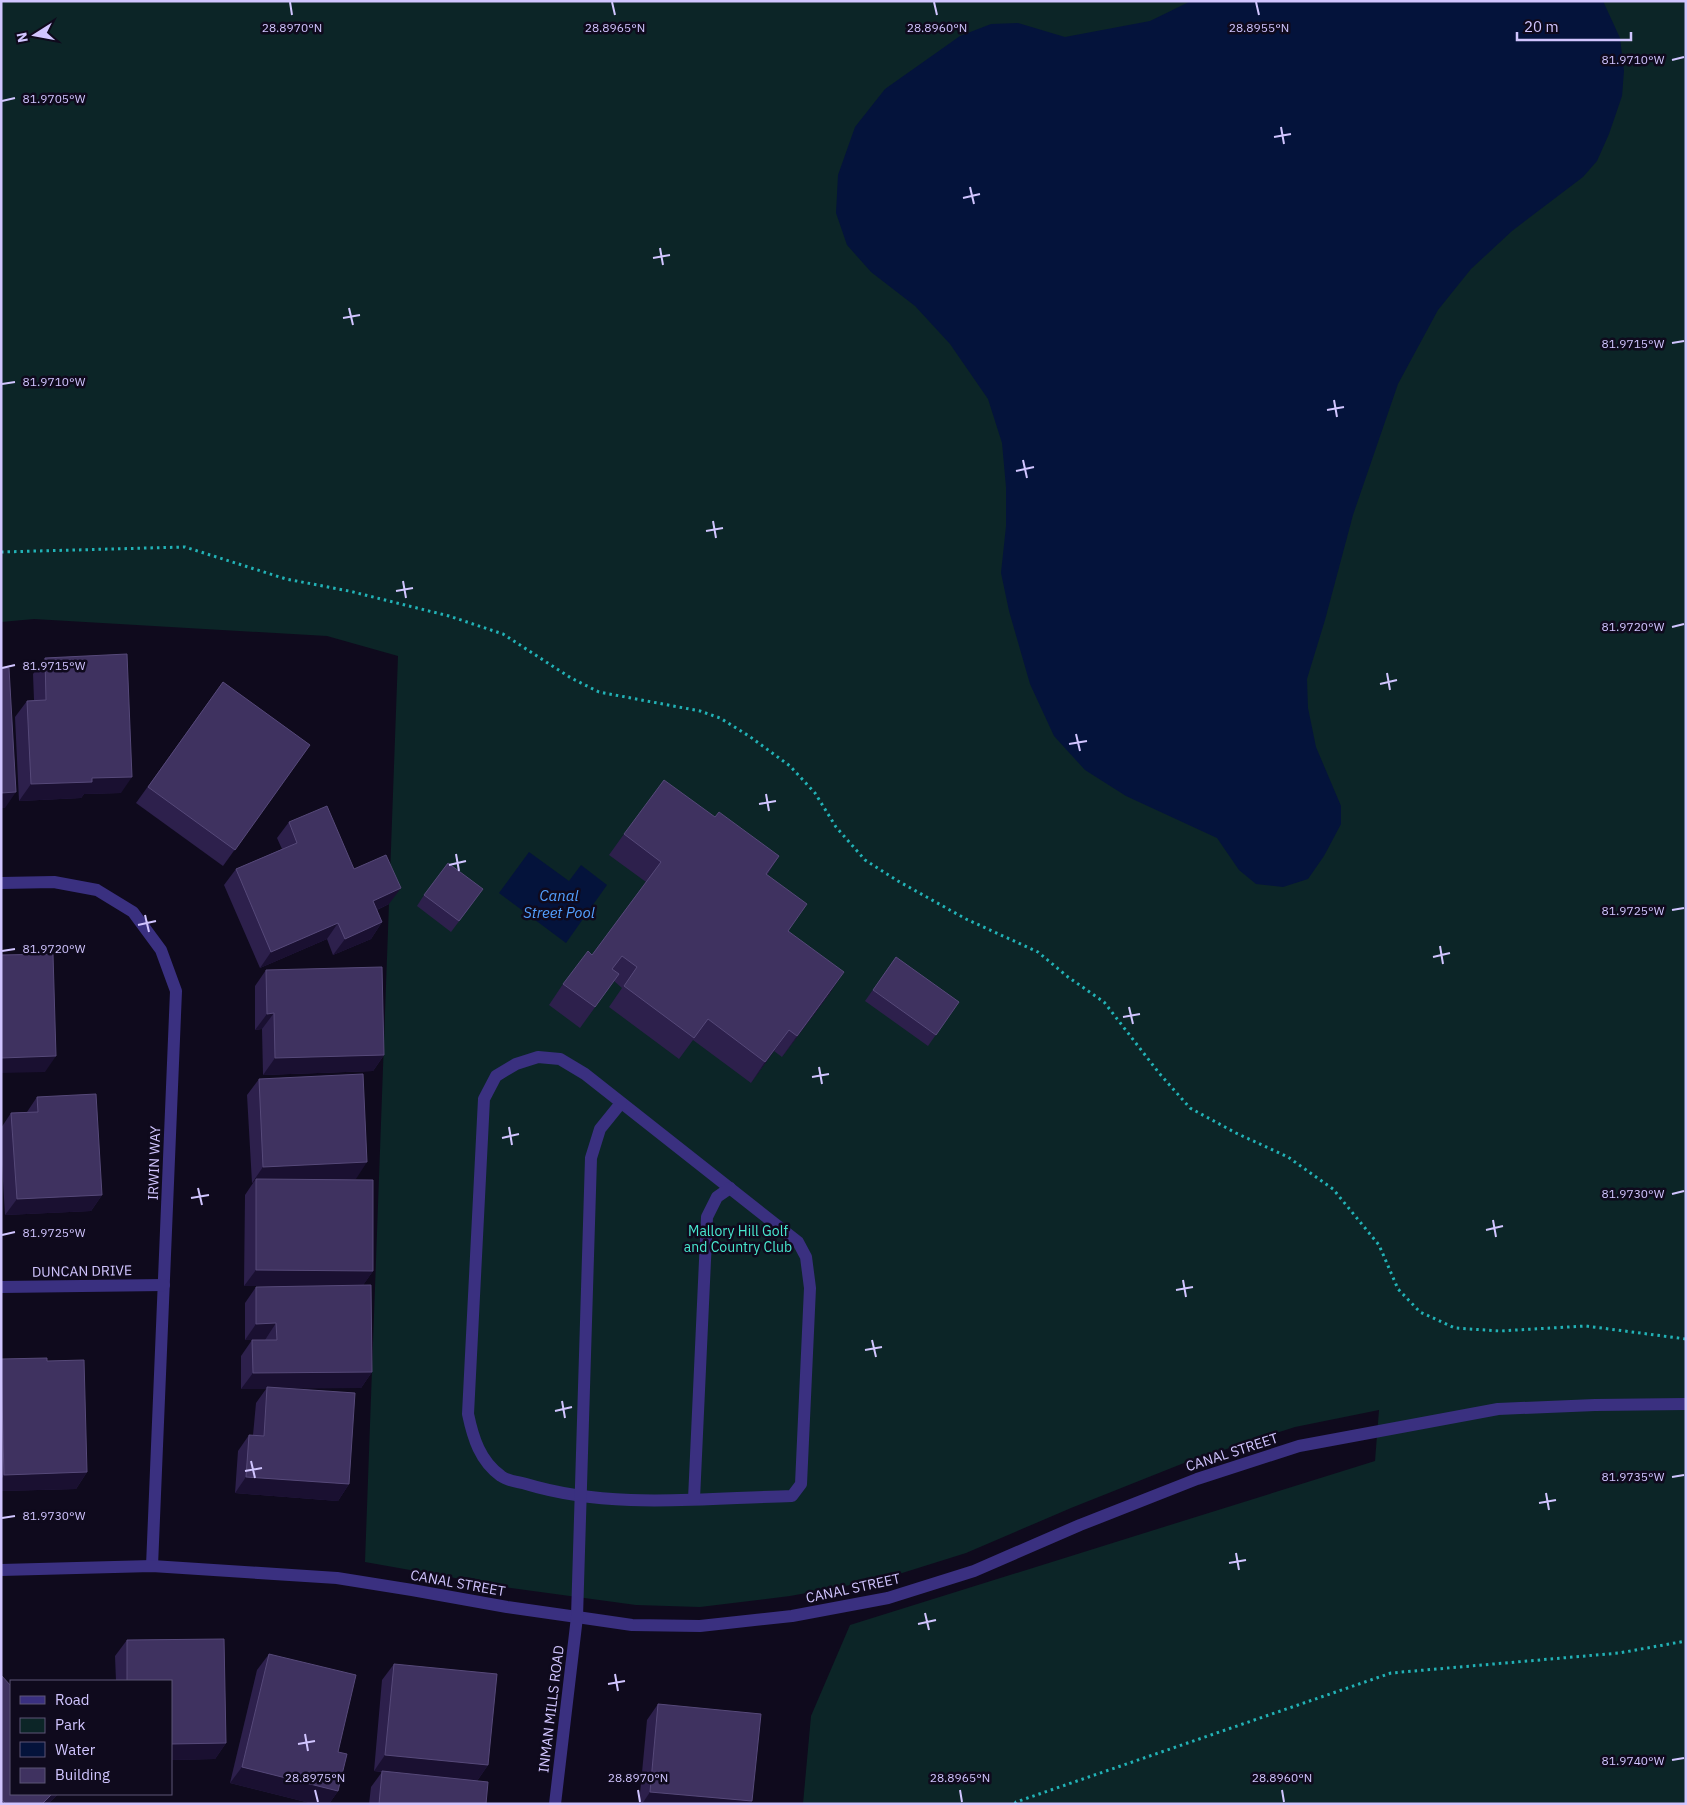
<svg xmlns="http://www.w3.org/2000/svg" width="1687" height="1805" font-family="'IBM Plex Sans',sans-serif">
  <style>
    .green { fill: #0c2527 }
    .water { fill: #04133b }
    .lines { fill: none; stroke-linecap: round; stroke-linejoin: round }
    .path { stroke: #22b2b6; stroke-width: 3; stroke-dasharray: 2.5 4; stroke-linecap: butt }
    .minor { stroke: #3a3080; stroke-width: 12 }
    .wall { fill: #2d204c }
    .shaded-wall { fill: #1a1031 }
    .building { fill: #3f3260; stroke: #564979 }
    .ticks { fill: none; stroke: #d1c5ff; stroke-width: 2 }
    .labels { text-anchor: middle; stroke-width: 5; stroke-linejoin: round; paint-order: stroke }
    .street-label { font-size: 14px; fill: #d1c5ff; stroke: #0f0a1d }
    .park-label { font-size: 14px; fill: #48e8cf; stroke: #0f0a1d }
    .water-label { font-size: 15px; font-style: italic; fill: #53a0ff; stroke: #0f0a1d }
    .ticks-label { font-size: 12px; text-anchor: middle; fill: #d1c5ff; stroke: #0f0a1d; stroke-width: 5; stroke-linejoin: round; paint-order: stroke }
  </style>
  <rect width="100%" height="100%" fill="#0f0a1d"/>
  <!-- green -->
  <polygon class="green" points="1,1 1686,1 1686,1804 803,1804 811,1716 850,1625 1375,1461 1379,1410 1295,1427 1189,1461 1071,1508 966,1553 883,1579 790,1596 700,1607 636,1605 511,1588 365,1562 398,656 327,636 34,619 1,622"/>
  <!-- water -->
  <g class="water">
    <polygon points="1191,1 1603,1 1620,38 1624,71 1622,96 1609,134 1597,161 1583,177 1512,231 1471,269 1438,310 1398,384 1353,515 1325,620 1307,679 1308,708 1316,747 1341,806 1341,824 1324,856 1308,879 1283,887 1256,884 1239,870 1217,838 1126,796 1085,770 1054,736 1030,684 1009,611 1001,573 1006,526 1006,487 1002,443 988,399 950,344 915,306 871,272 847,245 836,213 838,175 855,127 885,89 960,36 991,24 1018,23 1065,37 1150,21"/>
    <polygon points="529,852 569,881 581,865 607,885 566,943 499,893"/>
  </g>
  <g class="lines">
    <!-- path -->
    <g class="path">
      <polyline points="1,552 185,547 286,579 349,591 449,616 503,634 571,678 599,692 700,711 720,718 749,736 790,766 815,793 836,827 865,860 898,881 966,919 1038,952 1068,977 1104,1002 1159,1073 1190,1108 1236,1133 1288,1157 1333,1189 1379,1245 1398,1289 1420,1312 1455,1328 1500,1331 1586,1326 1686,1339"/>
      <polyline points="1015,1804 1016,1802 1391,1673 1619,1653 1686,1641"/>
    </g>
    <!-- minor -->
    <g class="minor">
      <polyline points="1,883 54,882 97,890 133,912 161,950 176,991 152,1566"/>
      <path d="M 538,1057 L 560,1059 L 585,1074 L 798,1242 L 806,1257 L 810,1288 L 801,1484 L 792,1496 C 704,1498 612,1510 526,1484 C 519,1482 507,1481 501,1476 C 480,1461 473,1438 468,1414 L 484,1099 L 496,1076 L 516,1064 Z"/>
      <polyline points="1,1287 164,1285"/>
      <polyline points="694,1499 707,1217 717,1197 730,1188"/>
      <polyline points="1,1570 152,1566 337,1578 412,1590 507,1607 577,1617 632,1625 700,1626 792,1616 888,1598 974,1571 1080,1525 1197,1479 1299,1446 1498,1409 1595,1405 1686,1404"/>
      <polyline points="555,1804 577,1617 591,1158 600,1129 621,1103"/>
    </g>
  </g>
  <!-- wall -->
  <g class="wall">
    <polygon points="45,658 121,793 84,794 81,798 19,801 15,717 27,701 34,700 33,674"/>
    <polygon points="223,682 310,745 223,866 136,803"/>
    <polygon points="715,817 779,856 767,875 789,931 830,993 782,1057 774,1051 751,1083 693,1040 679,1059 609,1007 622,988 614,981 580,1028 549,1005 563,984 592,955 646,882 609,855 624,834"/>
    <polygon points="289,822 354,869 389,904 377,910 382,922 371,939 333,955 327,939 260,968 224,885 236,869 282,849 277,838"/>
    <polygon points="424,895 475,900 451,932 417,906"/>
    <polygon points="896,957 959,1002 928,1046 865,1001"/>
    <polygon points="266,970 384,1055 373,1071 263,1075 262,1029 255,1030 255,986"/>
    <polygon points="259,1079 356,1179 324,1180 373,1271 363,1285 372,1372 361,1388 288,1388 349,1484 338,1501 235,1493 238,1451 249,1435 253,1435 256,1403 266,1389 241,1389 241,1356 252,1340 265,1340 245,1340 245,1303 256,1287 295,1286 244,1286 245,1195 253,1183 252,1183 247,1095"/>
    <polygon points="37,1097 102,1195 91,1211 5,1215 1,1148 1,1128 11,1113 27,1112"/>
    <polygon points="1,1359 47,1361 87,1472 76,1489 1,1491"/>
    <polygon points="224,1639 226,1743 215,1759 171,1760 171,1681 116,1681 115,1656 127,1640"/>
    <polygon points="269,1654 338,1752 338,1791 329,1804 314,1804 230,1783 257,1670"/>
    <polygon points="394,1664 488,1765 477,1781 486,1804 369,1804 371,1787 382,1772 374,1771 382,1680"/>
    <polygon points="1,1675 11,1794 58,1794 48,1804 1,1804"/>
    <polygon points="658,1704 750,1804 639,1804 647,1720"/>
  </g>
  <!-- shaded-wall -->
  <g class="shaded-wall">
    <polygon points="132,777 121,793 84,794 81,798 19,801 31,784 92,778"/>
    <polygon points="16,792 5,808 1,808 1,793"/>
    <polygon points="401,888 389,904 361,917 373,901"/>
    <polygon points="382,922 371,939 333,955 345,939"/>
    <polygon points="338,923 327,939 260,968 271,952"/>
    <polygon points="844,972 830,993 782,1057 797,1036"/>
    <polygon points="274,1013 262,1029 255,1030 267,1014"/>
    <polygon points="789,1030 774,1051 751,1083 765,1062"/>
    <polygon points="384,1055 373,1071 263,1075 275,1058"/>
    <polygon points="56,1056 45,1072 1,1073 1,1058"/>
    <polygon points="367,1162 356,1179 256,1183 256,1179 253,1183 252,1183 263,1167"/>
    <polygon points="102,1195 91,1211 5,1215 17,1199"/>
    <polygon points="256,1270 373,1271 362,1287 244,1286"/>
    <polygon points="276,1323 265,1340 245,1340 256,1324"/>
    <polygon points="372,1372 361,1388 267,1389 267,1387 266,1389 241,1389 253,1373"/>
    <polygon points="87,1472 76,1489 1,1491 1,1480 4,1475"/>
    <polygon points="246,1477 349,1484 338,1501 235,1493"/>
    <polygon points="226,1743 215,1759 171,1760 171,1744"/>
    <polygon points="385,1755 488,1765 477,1781 374,1771"/>
    <polygon points="242,1767 338,1791 329,1804 314,1804 230,1783"/>
    <polygon points="650,1792 752,1801 750,1804 642,1804"/>
    <polygon points="52,1794 58,1794 48,1804 42,1804"/>
  </g>
  <!-- building -->
  <g class="building">
    <polygon points="127,654 132,777 92,778 92,782 31,784 27,701 46,700 45,658"/>
    <polygon points="1,668 9,668 16,792 1,793"/>
    <polygon points="223,682 310,745 235,850 148,787"/>
    <polygon points="664,780 715,817 719,812 779,856 766,874 807,904 788,931 844,972 797,1036 789,1030 765,1062 708,1019 694,1038 624,986 637,967 622,956 612,969 619,974 595,1007 563,984 588,951 592,955 661,862 624,834"/>
    <polygon points="327,806 354,869 386,855 401,888 373,901 382,922 345,939 338,923 271,952 236,869 297,843 289,822"/>
    <polygon points="448,863 483,889 459,921 424,895"/>
    <polygon points="53,954 56,1056 1,1058 1,955"/>
    <polygon points="896,957 959,1002 936,1035 873,990"/>
    <polygon points="382,967 384,1055 275,1058 274,1013 267,1014 266,970"/>
    <polygon points="363,1074 367,1162 263,1167 259,1079"/>
    <polygon points="96,1094 102,1195 17,1199 11,1113 38,1112 37,1097"/>
    <polygon points="256,1179 373,1180 373,1271 256,1270"/>
    <polygon points="371,1285 372,1372 253,1373 252,1340 277,1340 276,1323 256,1324 256,1287"/>
    <polygon points="47,1358 47,1361 84,1360 87,1472 4,1475 1,1359"/>
    <polygon points="267,1387 355,1393 349,1484 246,1477 249,1435 264,1436"/>
    <polygon points="224,1639 226,1743 171,1744 171,1681 127,1681 127,1640"/>
    <polygon points="269,1654 356,1675 338,1752 347,1754 338,1791 242,1767"/>
    <polygon points="394,1664 497,1674 488,1765 385,1755"/>
    <polygon points="1,1675 11,1686 11,1794 52,1794 42,1804 6,1804 1,1799"/>
    <polygon points="658,1704 761,1714 752,1801 650,1792"/>
    <polygon points="382,1771 488,1782 486,1804 379,1804"/>
  </g>
  <!-- ticks -->
  <path class="ticks" d="M 290,2 L 292,15M 612,2 L 615,15M 934,2 L 937,15M 1256,2 L 1259,15M 1672,60 L 1684,57M 2,101 L 15,98M 1281,127 L 1284,144M 1274,137 L 1291,134M 970,187 L 974,204M 963,198 L 980,194M 660,248 L 663,265M 653,258 L 670,255M 349,308 L 353,325M 343,318 L 360,315M 1672,343 L 1684,341M 2,384 L 15,382M 1334,400 L 1337,417M 1327,410 L 1344,407M 1023,460 L 1027,478M 1016,471 L 1034,467M 713,521 L 716,538M 706,531 L 723,528M 403,581 L 406,598M 396,591 L 413,588M 1672,627 L 1684,624M 2,668 L 15,665M 1387,673 L 1390,690M 1380,684 L 1397,680M 1076,734 L 1080,751M 1069,744 L 1087,741M 766,794 L 769,811M 759,804 L 776,801M 456,854 L 459,871M 449,865 L 466,861M 1672,910 L 1684,908M 145,915 L 149,932M 138,925 L 156,921M 1440,946 L 1443,964M 2,951 L 15,949M 1433,957 L 1450,953M 1129,1007 L 1133,1024M 1123,1017 L 1140,1014M 819,1067 L 822,1084M 812,1077 L 829,1074M 509,1127 L 512,1145M 502,1138 L 519,1134M 198,1188 L 202,1205M 1672,1194 L 1684,1191M 191,1198 L 209,1195M 1493,1220 L 1496,1237M 1486,1230 L 1503,1226M 2,1235 L 15,1232M 1183,1280 L 1186,1297M 1176,1290 L 1193,1287M 872,1340 L 876,1357M 865,1350 L 882,1347M 562,1401 L 565,1418M 555,1411 L 572,1407M 251,1461 L 255,1478M 245,1471 L 262,1468M 1672,1477 L 1684,1475M 1546,1493 L 1549,1510M 1539,1503 L 1556,1500M 2,1518 L 15,1516M 1236,1553 L 1239,1570M 1229,1563 L 1246,1560M 925,1613 L 929,1630M 918,1624 L 936,1620M 615,1674 L 618,1691M 608,1684 L 625,1681M 305,1734 L 308,1751M 298,1744 L 315,1741M 1672,1760 L 1684,1758M 315,1790 L 318,1802M 638,1790 L 640,1802M 960,1790 L 962,1802M 1282,1790 L 1284,1802"/>
  <g class="labels">
    <!-- street labels -->
    <g class="street-label">
      <text transform="translate(154 1163) rotate(-88)" y="5">IRWIN WAY</text>
      <text transform="translate(82 1271) rotate(-1)" y="5">DUNCAN DRIVE</text>
      <text transform="translate(1232 1452) rotate(-18)" y="5">CANAL STREET</text>
      <text transform="translate(458 1583) rotate(10)" y="5">CANAL STREET</text>
      <text transform="translate(853 1588) rotate(-12)" y="5">CANAL STREET</text>
      <text transform="translate(551 1709) rotate(-83)" y="5">INMAN MILLS ROAD</text>
    </g>
    <!-- park labels -->
    <g class="park-label">
      <text x="738" y="1236">Mallory Hill Golf<tspan x="738" dy="16">and Country Club</tspan></text>
    </g>
    <!-- water labels -->
    <g class="water-label">
      <text x="559" y="901">Canal<tspan x="559" dy="17">Street Pool</tspan></text>
    </g>
  </g>
  <g class="ticks-label">
    <text x="292" y="32">28.8970°N</text>
    <text x="615" y="32">28.8965°N</text>
    <text x="937" y="32">28.8960°N</text>
    <text x="1259" y="32">28.8955°N</text>
    <text x="1633" y="64">81.9710°W</text>
    <text x="54" y="103">81.9705°W</text>
    <text x="1633" y="348">81.9715°W</text>
    <text x="54" y="386">81.9710°W</text>
    <text x="1633" y="631">81.9720°W</text>
    <text x="54" y="670">81.9715°W</text>
    <text x="1633" y="915">81.9725°W</text>
    <text x="54" y="953">81.9720°W</text>
    <text x="1633" y="1198">81.9730°W</text>
    <text x="54" y="1237">81.9725°W</text>
    <text x="1633" y="1481">81.9735°W</text>
    <text x="54" y="1520">81.9730°W</text>
    <text x="1633" y="1765">81.9740°W</text>
    <text x="315" y="1782">28.8975°N</text>
    <text x="638" y="1782">28.8970°N</text>
    <text x="960" y="1782">28.8965°N</text>
    <text x="1282" y="1782">28.8960°N</text>
  </g>
  <!-- border -->
  <rect width="1687" height="1805" fill="none" stroke="#d1c5ff" stroke-width="5"/>
  <!-- legend -->
  <rect x="10" y="1680" width="162" height="115" fill="#0f0a1d" stroke="#5d5577"/>
  <rect x="20" y="1696" width="25" height="8" fill="#3a3080" stroke="#5d5577"/>
  <text x="55" y="1705" font-size="15" fill="#d1c5ff">Road</text>
  <rect x="20" y="1718" width="25" height="15" fill="#0c2527" stroke="#5d5577"/>
  <text x="55" y="1730" font-size="15" fill="#d1c5ff">Park</text>
  <rect x="20" y="1742" width="25" height="15" fill="#04133b" stroke="#5d5577"/>
  <text x="55" y="1755" font-size="15" fill="#d1c5ff">Water</text>
  <rect x="20" y="1768" width="25" height="15" fill="#3f3260" stroke="#5d5577"/>
  <text x="55" y="1780" font-size="15" fill="#d1c5ff">Building</text>
  <!-- north arrow -->
  <g transform="translate(35 35) rotate(259)" stroke="#0f0a1d" stroke-width="4" paint-order="stroke">
  <path d="M0-4L9 19L0 12L-9 19Z" fill="#d1c5ff"/>
  <text y="-8" font-size="14" font-weight="bold" text-anchor="middle" fill="#d1c5ff">N</text>
  </g>
  <!-- scale -->
  <path d="M1517 32v8h114v-8" fill="none" stroke="#d1c5ff" stroke-width="2.5"/>
  <text x="1524" y="32" font-size="15" fill="#d1c5ff" stroke="#0f0a1d" stroke-width="4" paint-order="stroke">20 m</text>
</svg>
